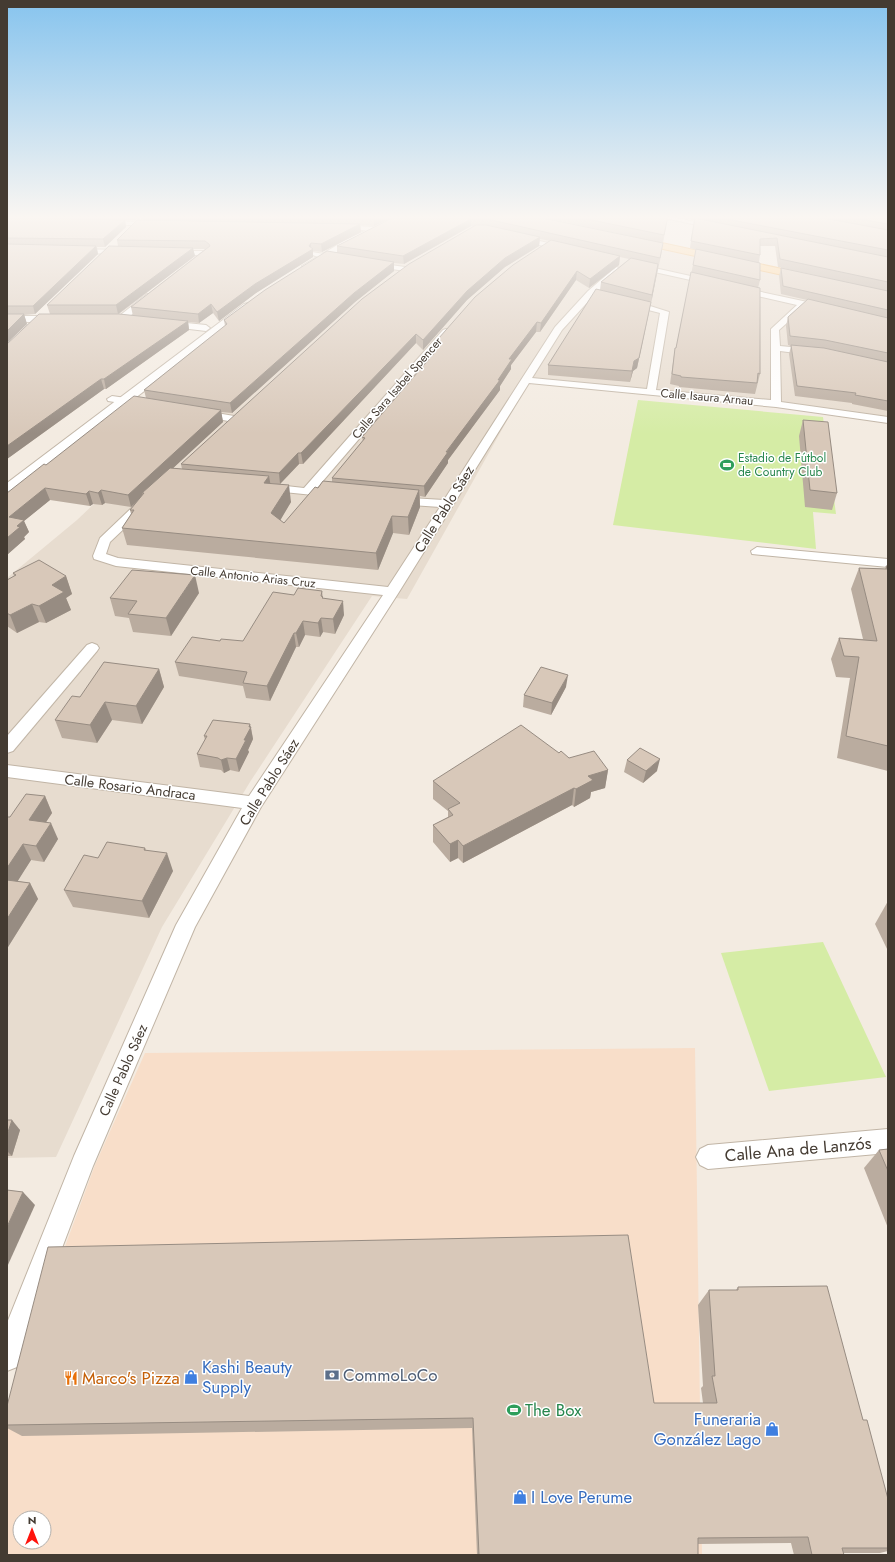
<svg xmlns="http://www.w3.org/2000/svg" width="895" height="1562" font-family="Jost,sans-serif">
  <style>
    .residential { fill: #e7dccf }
    .commercial { fill: #f8dec9; fill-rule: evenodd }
    .green { fill: #d5eca5 }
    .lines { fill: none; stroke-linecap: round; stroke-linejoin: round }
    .minor-casing { stroke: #c1b5a6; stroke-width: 2 }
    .tertiary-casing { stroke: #c1b5a6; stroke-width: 2 }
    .primary-casing { stroke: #efad53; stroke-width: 2 }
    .minor { fill: #fff; fill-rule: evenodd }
    .tertiary { fill: #fff; fill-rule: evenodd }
    .primary { fill: #ffd18e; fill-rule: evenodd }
    .wall { fill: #baac9f; fill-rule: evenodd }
    .shaded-wall { fill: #978c82 }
    .building { fill: #d8c8b9; stroke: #978c82 }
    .labels { text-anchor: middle; stroke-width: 3; stroke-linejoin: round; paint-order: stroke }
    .far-street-label { font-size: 12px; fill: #443b32; stroke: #fff }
    .far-leisure-label { font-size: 12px; fill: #27864d; stroke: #fff; text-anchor: start }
    .street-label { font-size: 14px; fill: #443b32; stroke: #fff }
    .near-street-label { font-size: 17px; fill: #443b32; stroke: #fff }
    .near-shop-label { font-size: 17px; fill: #366cbe; stroke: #fff; text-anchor: start }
    .near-service-label { font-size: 17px; fill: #4e5e75; stroke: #fff; text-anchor: start }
    .near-food-label { font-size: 17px; fill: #c56008; stroke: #fff; text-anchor: start }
    .near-leisure-label { font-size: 17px; fill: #27864d; stroke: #fff; text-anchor: start }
  </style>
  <rect width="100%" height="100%" fill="#f3ebe1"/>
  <!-- residential -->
  <polygon class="residential" points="469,216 513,216 888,296 888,420 761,402 528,383 407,599 372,596 250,782 162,927 56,1157 7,1158 7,578 77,520 253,353 442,223"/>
  <!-- commercial -->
  <path class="commercial" d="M 695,1048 L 702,1555 L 7,1555 L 7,1404 L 95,1165 L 145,1053 ZM 20,1518 L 44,1518 L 44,1542 L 20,1542 Z"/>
  <!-- green -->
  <g class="green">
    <polygon points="638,400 823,417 836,514 813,512 816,549 613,525"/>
    <polygon points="823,942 886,1077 769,1091 721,953"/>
  </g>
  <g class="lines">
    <defs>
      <g id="minor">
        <polygon points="656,216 667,216 719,227 715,229"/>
        <polygon points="103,221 157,222 160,224 157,226 101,224 100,223"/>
        <polygon points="337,225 374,227 378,229 374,231 335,228 335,226"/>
        <polygon points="513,235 566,247 570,249 566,251 513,239"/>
        <polygon points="72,249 127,250 131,252 127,254 75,253 71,251"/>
        <polygon points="168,251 206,251 210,253 206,255 171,255 167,253"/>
        <polygon points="312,252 342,257 346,259 342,261 315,256 311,254"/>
        <polygon points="369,262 405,267 409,269 405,271 372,266 368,264"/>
        <polygon points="632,263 713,281 717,283 713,285 632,267"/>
        <polygon points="616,267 623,269 594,295 562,330 532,378 647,389 660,313 625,304 624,302 628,299 669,312 656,390 771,400 771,329 797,305 735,291 734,289 738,287 826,306 830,309 826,312 805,307 779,330 780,346 812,349 817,352 812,355 780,351 781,402 888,417 888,423 776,407 529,383 399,592 261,807 195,927 93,1166 17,1367 7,1371 7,1323 74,1156 176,925 242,808 7,777 7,765 249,796 383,595 116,566 94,559 93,556 100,538 142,498 150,498 152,501 150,504 110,542 106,554 118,558 388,587 440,507 397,504 391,500 393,497 444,500 555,327 588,291"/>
        <polygon points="147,294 150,294 154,296 124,321 118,321 118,317"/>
        <polygon points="7,316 57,316 61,319 57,322 7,322"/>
        <polygon points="167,321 206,325 210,328 206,331 164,326 163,324"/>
        <polygon points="446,329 449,330 449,334 316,489 323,490 325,493 323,496 264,490 262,488 264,486 268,484 304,488 443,330"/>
        <polygon points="112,396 140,400 145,403 140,406 108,401 107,399"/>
        <polygon points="199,410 234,416 239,419 234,422 195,415 194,413"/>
        <polygon points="757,547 888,559 888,567 752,554 751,551"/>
        <polygon points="92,643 97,645 99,648 97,651 13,751 7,753 7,736 87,645"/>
        <polygon points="888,1129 888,1153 708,1169 700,1165 696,1157 700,1149 708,1145"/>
      </g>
      <g id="tertiary">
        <polygon points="396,216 406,216 310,268 304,268 302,266 344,241"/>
        <polygon points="248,303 253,306 252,308 12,493 7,494 7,483 244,304"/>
      </g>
      <polygon id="primary" points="634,237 810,275 815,278 810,281 631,242 629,240"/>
    </defs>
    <!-- minor casing -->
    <use href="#minor" class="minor-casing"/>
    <!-- tertiary casing -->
    <use href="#tertiary" class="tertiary-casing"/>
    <!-- primary casing -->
    <use href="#primary" class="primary-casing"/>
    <!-- minor -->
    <use href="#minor" class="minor"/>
    <!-- tertiary -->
    <use href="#tertiary" class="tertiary"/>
    <!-- primary -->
    <use href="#primary" class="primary"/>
  </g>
  <!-- wall -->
  <g class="wall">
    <path d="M 7,216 L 394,216 L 374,226 L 360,225 L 361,232 L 322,252 L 313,251 L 313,257 L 256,293 L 219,321 L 213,313 L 199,323 L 188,322 L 189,330 L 106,389 L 104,389 L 7,459 L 7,344 L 50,314 L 47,305 L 118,246 L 117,240 L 144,220 L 141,217 L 134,220 L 125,220 L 126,227 L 105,247 L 97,247 L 98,254 L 35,314 L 24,315 L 27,324 L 7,343 ZM 193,249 L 205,249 L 131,307 L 133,316 L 119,314 L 195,256 Z"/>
    <path d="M 533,216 L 662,251 L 637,368 L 633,371 L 630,382 L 548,375 L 548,365 L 600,290 L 601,282 L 629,259 L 620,257 L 619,265 L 589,288 L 576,280 L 540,332 L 536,332 L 511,365 L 511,369 L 500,386 L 500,390 L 448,460 L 448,463 L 425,497 L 420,496 L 420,507 L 409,535 L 393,533 L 378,570 L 127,545 L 122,528 L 131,514 L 130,510 L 136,502 L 131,507 L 105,503 L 102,505 L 93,504 L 90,506 L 50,500 L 24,521 L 29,532 L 24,537 L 25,539 L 8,554 L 7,554 L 7,493 L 46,465 L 146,398 L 144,390 L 225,326 L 224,320 L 337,253 L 337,246 L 462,218 ZM 471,226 L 474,227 L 181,464 L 182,469 L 173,468 L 223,422 L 221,412 L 232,413 L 355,302 L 394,271 L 394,263 L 404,264 ZM 540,239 L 550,241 L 431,347 L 432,356 L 362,437 L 363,441 L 332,478 L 332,482 L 318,488 L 284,523 L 280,520 L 291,502 L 280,484 L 299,464 L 303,464 L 416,343 L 423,350 L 467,300 L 505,267 L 539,246 Z"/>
    <polygon points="536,216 668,216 663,243"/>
    <polygon points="672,216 888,216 888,411 852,404 852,403 795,396 789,354 791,346 788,345 786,326 788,317 807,300 781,294 779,276 781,268 828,278 778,267 775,246 760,246 760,255 759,262 760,280 758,288 760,374 755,394 679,387 679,386 670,384 675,348 676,348 696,250 690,248 694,220"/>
    <polygon points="803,420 837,493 832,510 805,507 799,436"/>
    <polygon points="886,566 888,566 888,771 837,758 850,678 836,677 831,659 839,638 863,639 851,589 859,568 885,569"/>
    <polygon points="13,573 66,576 72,594 66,598 71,610 46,623 39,622 17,633 7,626 7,580 14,576"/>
    <polygon points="322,591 323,598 344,615 335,634 323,632 320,637 305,635 299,647 296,647 270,701 246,698 243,686 179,676 175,662 220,641 243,641 294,595"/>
    <polygon points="199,593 171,636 133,632 129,618 115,616 110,598"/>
    <polygon points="159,669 164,687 142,724 112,720 97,743 62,738 55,720 80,697"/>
    <polygon points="566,687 551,715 523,707 524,695"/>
    <polygon points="251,727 253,739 248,750 249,752 239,772 230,770 224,773 221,770 200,767 197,754 205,740 204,736"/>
    <polygon points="559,753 569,758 608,770 605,788 591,792 590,798 574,807 572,805 463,863 458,858 450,862 433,842 433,825 448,817 448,811 433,799 433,781"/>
    <polygon points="627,760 657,771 643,783 624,772"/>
    <polygon points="45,796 52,813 46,822 58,839 44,862 31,860 17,881 30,883 38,899 8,947 7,946 7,817 10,817"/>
    <polygon points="145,848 146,850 173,871 149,918 73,907 64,890 98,858"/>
    <polygon points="888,901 888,951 875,924"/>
    <polygon points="7,1120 20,1130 12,1156 7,1156"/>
    <polygon points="888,1149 888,1228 864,1168 879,1150"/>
    <polygon points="738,1287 863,1420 888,1499 888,1551 880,1553 843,1553 844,1555 794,1555 791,1543 698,1544 698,1555 477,1555 472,1428 22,1436 7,1428 7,1406 703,1403 701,1388 703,1386 698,1305 709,1290 736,1290"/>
  </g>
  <!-- shaded-wall -->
  <g class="shaded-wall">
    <polygon points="132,216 141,216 141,217 134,220"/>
    <polygon points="378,216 394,216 374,226 374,218"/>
    <polygon points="471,219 471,226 404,264 403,256"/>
    <polygon points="125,220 126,227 105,247 103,239"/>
    <polygon points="360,224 361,232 322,252 321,244"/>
    <polygon points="540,237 539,246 505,267 467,300 423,350 423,340 467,291 505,258"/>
    <polygon points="311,243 311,250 313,249 313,257 256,293 219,321 217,312 255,284 309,246"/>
    <polygon points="96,246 98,254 35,314 33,306"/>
    <polygon points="193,248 195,256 118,314 116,305"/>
    <polygon points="620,256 619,265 589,288 590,279"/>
    <polygon points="394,262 394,271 355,302 232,413 230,403 354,293"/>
    <polygon points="658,264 657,273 651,304 652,295"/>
    <polygon points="577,271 576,280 540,332 541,323"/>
    <polygon points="651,302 649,312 637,368 633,371 630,382 634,361"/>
    <polygon points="211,304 213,313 199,323 198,314"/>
    <polygon points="24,314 27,324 7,343 7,331"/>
    <polygon points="188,321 189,330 106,389 104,379"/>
    <polygon points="537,322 536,332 511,365 511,369 500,386 500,390 448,460 448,463 425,497 424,486 509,359"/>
    <polygon points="416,334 416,343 303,464 301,453"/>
    <polygon points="101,379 104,389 7,459 7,446"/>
    <polygon points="221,410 223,422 144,495 144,493 142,493 143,496 131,507 128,495"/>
    <polygon points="298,453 299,464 280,484 279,473"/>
    <polygon points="269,476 272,493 264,483"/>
    <polygon points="289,485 291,502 274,531 271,513"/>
    <polygon points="45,488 50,500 24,521 29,532 24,537 25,539 8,554 7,552 7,538 9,517"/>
    <polygon points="101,490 105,503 102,505 98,493"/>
    <polygon points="419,490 420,507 409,535 408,517"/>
    <polygon points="89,491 93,504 90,506 86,494"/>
    <polygon points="392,516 393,533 378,570 376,553"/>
    <polygon points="195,575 199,593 171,636 166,618"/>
    <polygon points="66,576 72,594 66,598 71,610 46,623 39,606 52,585"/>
    <polygon points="343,601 344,615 335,634 333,619"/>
    <polygon points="32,604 39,622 17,633 10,615"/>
    <polygon points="321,618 323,632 320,637 318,623"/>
    <polygon points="303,621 305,635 299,647 296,633"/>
    <polygon points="294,633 296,647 270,701 267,686"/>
    <polygon points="159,669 164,687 142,724 136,706"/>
    <polygon points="568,675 566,687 551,715 552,703"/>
    <polygon points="105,702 112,720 97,743 90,725"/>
    <polygon points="250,724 253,739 248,750 249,752 239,772 236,759"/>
    <polygon points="227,758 230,770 224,773 221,760"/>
    <polygon points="660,759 657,771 643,783 646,771"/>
    <polygon points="608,770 605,788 591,792 590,798 574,807 576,789 588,776"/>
    <polygon points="574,788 572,805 463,863 463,846"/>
    <polygon points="45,796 52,813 37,836 29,820"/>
    <polygon points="51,823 58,839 44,862 36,846"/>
    <polygon points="458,840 458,858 450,862 450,844"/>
    <polygon points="23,844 31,860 9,895 7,891 7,868"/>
    <polygon points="167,853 173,871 149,918 142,901"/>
    <polygon points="30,883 38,899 8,947 7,945 7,919"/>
    <polygon points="12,1120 20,1130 12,1156 7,1151 7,1135"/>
    <polygon points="23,1192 35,1205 7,1267 7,1227"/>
  </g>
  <!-- building -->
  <g class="building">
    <polygon points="270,216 378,216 374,218"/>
    <polygon points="396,216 449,216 462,218 463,216 533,216 663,243 660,258 487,219 471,219 403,256 337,246"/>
    <polygon points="572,216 668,216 664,235"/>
    <polygon points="711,216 813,216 888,230 888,250"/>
    <polygon points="843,216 888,216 888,224"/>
    <polygon points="7,217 125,220 103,239 7,238"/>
    <polygon points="695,218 888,257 888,282 780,259 777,238 760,239 760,255 691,241"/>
    <polygon points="137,220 360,224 321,244 311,243 309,246 313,249 255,284 217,312 211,304 198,314 131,307 210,246 209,244 205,241 117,240"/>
    <polygon points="476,225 486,225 540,237 505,258 467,291 423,340 416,334 301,453 298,453 279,473 181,464 362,299 409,264"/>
    <polygon points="551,240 620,256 590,279 577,271 541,323 537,322 509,359 512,359 498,380 500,380 446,452 448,452 424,486 332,478 365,438 362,437 436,351 431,347 475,297 513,265"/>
    <polygon points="7,244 96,246 33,306 7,306"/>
    <polygon points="109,246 193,248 116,305 47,305"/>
    <polygon points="696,249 760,263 760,280 693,265"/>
    <polygon points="327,251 394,262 354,293 230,403 144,390 227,324 224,320 265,290"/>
    <polygon points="631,258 658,264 652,295 601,282"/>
    <polygon points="781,268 888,291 888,310 783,286"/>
    <polygon points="691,272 760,288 760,374 758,373 757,383 681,377 681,376 672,374 675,348 676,348"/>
    <polygon points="596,289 651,302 639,358 634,361 632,371 548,365"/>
    <polygon points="808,299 888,318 888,353 825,340 790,336 788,317"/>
    <polygon points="7,314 24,314 7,331"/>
    <polygon points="39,314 119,314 188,321 104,379 101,379 7,446 7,344"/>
    <polygon points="791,345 824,348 888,362 888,401 855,395 856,393 797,386"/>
    <polygon points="134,396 221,410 128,495 101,490 98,493 89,491 86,494 45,488 9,517 24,520 17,526 20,527 7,538 7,493 44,464 46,465"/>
    <polygon points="803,420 828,422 837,493 810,490"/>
    <polygon points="170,468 269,476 264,483 289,485 271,513 284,523 315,487 318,488 323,481 419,490 408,517 392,516 376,553 122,528 134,510 130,510 144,493 142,493"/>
    <polygon points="39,560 66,576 52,585 64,592 39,606 32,604 10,615 7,613 7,580 16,575 13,573"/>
    <polygon points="886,566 888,566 888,746 846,736 859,657 844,656 839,638 877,641 859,568 887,569"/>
    <polygon points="132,570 195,575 166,618 128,614 137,601 110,598"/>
    <polygon points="298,588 322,591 321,596 323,597 322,598 343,601 333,619 321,618 318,623 303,621 296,633 294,633 267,686 243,683 247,672 175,662 192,637 220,641 221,639 243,641 273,592 294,595"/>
    <polygon points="104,662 159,669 136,706 105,702 90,725 55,720 72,696 80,697"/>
    <polygon points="541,667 568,675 552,703 524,695"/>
    <polygon points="213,720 250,724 249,727 251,727 244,740 246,740 236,759 227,758 221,760 218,758 197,754 207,736 204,736"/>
    <polygon points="521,725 559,753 561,751 569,758 594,751 608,770 588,776 593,780 576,789 574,788 463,846 458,840 450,844 433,825 453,815 448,809 460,803 433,781"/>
    <polygon points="640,748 660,759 646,771 627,760"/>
    <polygon points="26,794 45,796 29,820 51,823 36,846 23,844 7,868 7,817 10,817"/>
    <polygon points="107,842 145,848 144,850 167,853 142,901 64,890 84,855 98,858"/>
    <polygon points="7,880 30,883 7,919"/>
    <polygon points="7,1120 12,1120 7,1135"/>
    <polygon points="888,1149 888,1171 879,1150"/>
    <polygon points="7,1190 23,1192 7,1227"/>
    <polygon points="628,1235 654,1403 717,1403 712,1376 715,1376 709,1290 738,1290 738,1287 827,1286 863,1420 867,1420 888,1499 888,1548 842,1548 844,1555 812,1555 808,1537 698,1538 698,1555 479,1555 473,1418 7,1425 7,1406 48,1247"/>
  </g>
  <!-- sky -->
  <linearGradient id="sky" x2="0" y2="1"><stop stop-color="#87c4ee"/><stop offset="0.5" stop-color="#faf6f2"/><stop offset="1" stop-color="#faf6f2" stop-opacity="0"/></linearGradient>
  <rect width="895" height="434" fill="url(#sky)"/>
  <!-- icons -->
  <defs>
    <symbol id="stadium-bare" viewBox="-9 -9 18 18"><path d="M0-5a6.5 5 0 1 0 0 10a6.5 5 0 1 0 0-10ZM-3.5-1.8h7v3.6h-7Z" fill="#2e9e5b" stroke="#fff" stroke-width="2.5" paint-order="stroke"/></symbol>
    <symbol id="bank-bare" viewBox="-9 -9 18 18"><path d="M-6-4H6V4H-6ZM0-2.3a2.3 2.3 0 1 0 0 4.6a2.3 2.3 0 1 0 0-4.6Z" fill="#5c6f8a" stroke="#fff" stroke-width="2.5" paint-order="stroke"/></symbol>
    <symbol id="shop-bare" viewBox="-9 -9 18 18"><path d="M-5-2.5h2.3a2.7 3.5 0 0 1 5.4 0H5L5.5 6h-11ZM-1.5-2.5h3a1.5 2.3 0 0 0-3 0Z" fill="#3f7fe0" stroke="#fff" stroke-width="2.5" paint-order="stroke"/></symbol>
    <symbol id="restaurant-bare" viewBox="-9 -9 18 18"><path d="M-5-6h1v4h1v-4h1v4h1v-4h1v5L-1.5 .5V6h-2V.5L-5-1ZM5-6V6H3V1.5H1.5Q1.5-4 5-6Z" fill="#e8710a" stroke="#fff" stroke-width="2.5" paint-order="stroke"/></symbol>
  </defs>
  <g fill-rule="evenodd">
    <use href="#stadium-bare" x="717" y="455" width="20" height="20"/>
    <use href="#bank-bare" x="322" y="1365" width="20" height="20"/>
    <use href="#shop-bare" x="181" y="1367" width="20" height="20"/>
    <use href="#restaurant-bare" x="61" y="1368" width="20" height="20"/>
    <use href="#stadium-bare" x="504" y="1400" width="20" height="20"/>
    <use href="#shop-bare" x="762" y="1419" width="20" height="20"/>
    <use href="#shop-bare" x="510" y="1487" width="20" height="20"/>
  </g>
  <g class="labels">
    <!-- far-street labels -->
    <g class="far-street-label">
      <text transform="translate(397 388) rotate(-49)" y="4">Calle Sara Isabel Spencer</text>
      <text transform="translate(707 397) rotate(5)" y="4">Calle Isaura Arnau</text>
      <text transform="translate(253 577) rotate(6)" y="4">Calle Antonio Arias Cruz</text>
    </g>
    <!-- far-leisure labels -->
    <g class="far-leisure-label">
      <text x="738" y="462">Estadio de Fútbol<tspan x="738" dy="14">de Country Club</tspan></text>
    </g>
    <!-- street labels -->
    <g class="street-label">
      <text transform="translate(444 509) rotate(-58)" y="5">Calle Pablo Sáez</text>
      <text transform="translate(269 782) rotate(-58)" y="5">Calle Pablo Sáez</text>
      <text transform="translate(130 787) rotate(7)" y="5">Calle Rosario Andraca</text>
      <text transform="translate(123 1070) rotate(-66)" y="5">Calle Pablo Sáez</text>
    </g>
    <!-- near-street labels -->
    <g class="near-street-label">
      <text transform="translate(798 1149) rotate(-5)" y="6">Calle Ana de Lanzós</text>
    </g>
    <!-- near-shop labels -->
    <g class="near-shop-label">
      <text x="202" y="1373">Kashi Beauty<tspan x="202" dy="20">Supply</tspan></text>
      <text x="761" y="1425" text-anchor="end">Funeraria<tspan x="761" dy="20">González Lago</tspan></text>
      <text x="531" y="1503">I Love Perume</text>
    </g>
    <!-- near-service labels -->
    <g class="near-service-label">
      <text x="343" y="1381">CommoLoCo</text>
    </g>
    <!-- near-food labels -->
    <g class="near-food-label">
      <text x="82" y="1384">Marco's Pizza</text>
    </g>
    <!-- near-leisure labels -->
    <g class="near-leisure-label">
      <text x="525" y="1416">The Box</text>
    </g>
  </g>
  <!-- border -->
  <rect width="895" height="1562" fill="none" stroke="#443b32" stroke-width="16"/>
  <!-- north arrow -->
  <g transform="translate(32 1530)"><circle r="19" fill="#ffffff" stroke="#b4b1ad"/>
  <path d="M0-3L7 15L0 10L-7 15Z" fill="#ff130c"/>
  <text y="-6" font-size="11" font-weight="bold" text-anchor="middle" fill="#443b32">N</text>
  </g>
</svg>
